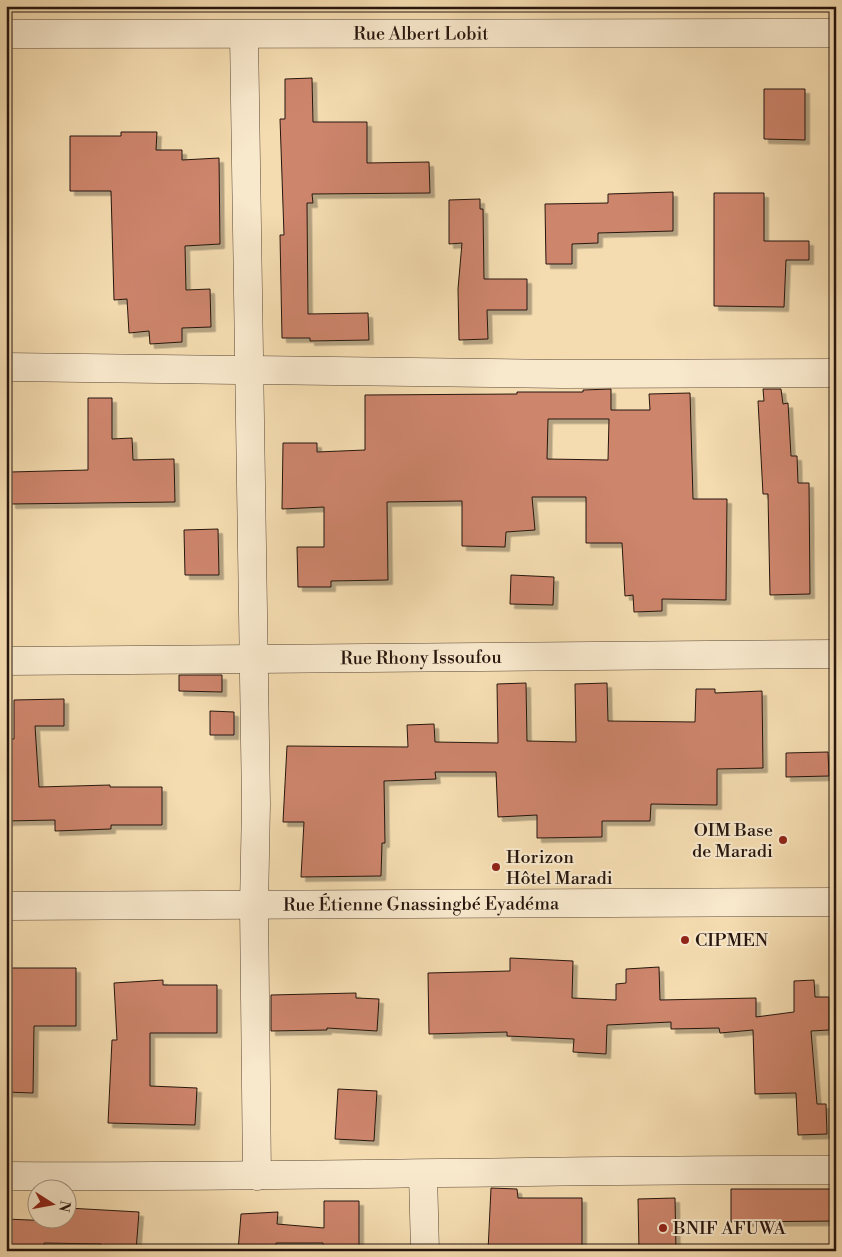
<svg xmlns="http://www.w3.org/2000/svg" width="842" height="1257" font-family="'Libre Bodoni',serif">
  <style>
    .building { fill: #cd856c; stroke: #27160e; fill-rule: evenodd; filter: url(#shadow) }
    .lines { fill: none; stroke-linecap: round; stroke-linejoin: round }
    .street-casing { stroke: #5a4836; stroke-width: 29 }
    .street { stroke: #f8e8cc; stroke-width: 28 }
    .poi-dot { fill: #8f2418; stroke: #f8e8cc; stroke-width: 2 }
    .labels { text-anchor: middle; stroke-width: 4; stroke-linejoin: round; paint-order: stroke }
    .street-label { font-size: 18px; fill: #27160e; stroke: #f8e8cc }
    .poi-label { font-size: 18px; fill: #27160e; stroke: #f8e8cc; text-anchor: start }
  </style>
  <defs>
    <filter id="shadow"><feDropShadow dx="4.5" dy="4.5" stdDeviation="0" flood-color="#0004"/></filter>
  </defs>
  <rect width="100%" height="100%" fill="#f4dcb0"/>
  <filter id="stains"><feTurbulence type="fractalNoise" baseFrequency=".004" numOctaves="4"/><feColorMatrix values="0 0 0 0 .2 0 0 0 0 .09 0 0 0 0 .02 0 0 0 .5 -.17"/></filter>
  <radialGradient id="worn" r=".72"><stop offset=".6" stop-color="#630" stop-opacity="0"/><stop offset="1" stop-color="#630" stop-opacity=".3"/></radialGradient>
  <!-- building -->
  <g class="building">
    <polygon points="312,78 313,122 367,122 367,163 429,162 430,193 312,194 313,203 307,203 308,314 368,313 369,340 310,341 310,338 282,338 280,235 284,235 280,119 285,119 285,79"/>
    <polygon points="764,89 805,89 805,140 764,139"/>
    <polygon points="121,132 157,132 156,150 182,150 182,160 219,158 220,244 185,246 186,290 210,289 211,327 182,328 182,342 150,344 149,331 129,333 127,299 114,300 111,191 70,191 70,136 121,136"/>
    <polygon points="673,192 673,231 598,233 598,243 572,244 572,264 546,264 545,204 608,203 608,194"/>
    <polygon points="714,193 764,193 764,241 809,241 809,260 786,260 784,307 714,306"/>
    <polygon points="480,199 480,209 483,209 484,279 527,279 527,310 487,310 488,339 459,340 458,289 462,243 449,244 449,200"/>
    <path d="M 611,389 L 611,410 L 650,410 L 649,394 L 690,393 L 693,499 L 727,499 L 726,600 L 662,599 L 662,611 L 634,612 L 633,595 L 625,596 L 622,543 L 586,543 L 586,497 L 532,497 L 535,530 L 506,532 L 505,547 L 462,546 L 462,501 L 387,502 L 388,580 L 331,581 L 331,587 L 298,587 L 297,547 L 324,547 L 324,507 L 282,509 L 283,443 L 317,443 L 317,452 L 365,450 L 365,395 L 517,394 L 517,392 L 583,392 L 583,390 ZM 548,419 L 609,419 L 608,460 L 547,459 Z"/>
    <polygon points="763,389 781,389 783,404 788,403 791,456 797,456 798,483 809,483 810,594 770,595 768,494 763,494 758,401 764,401"/>
    <polygon points="88,398 112,398 112,439 132,438 133,460 174,459 175,502 11,504 10,472 88,470"/>
    <polygon points="218,529 219,575 185,575 184,530"/>
    <polygon points="511,575 554,577 553,605 510,604"/>
    <polygon points="179,675 222,675 222,692 179,691"/>
    <polygon points="526,683 527,741 576,742 575,684 607,683 608,721 695,722 696,689 715,689 715,693 762,691 763,768 717,769 717,805 651,804 650,821 602,821 602,837 537,838 537,815 498,817 496,772 435,772 436,779 384,781 385,843 382,843 381,876 301,877 304,822 283,822 287,746 408,747 407,725 434,724 435,742 498,743 497,684"/>
    <polygon points="64,699 64,726 35,726 39,787 110,785 110,787 162,787 162,825 111,825 111,829 55,831 55,820 6,821 6,739 14,739 14,700"/>
    <polygon points="210,711 234,712 234,735 210,735"/>
    <polygon points="828,752 829,776 786,777 786,753"/>
    <polygon points="510,958 573,961 572,998 616,1000 616,984 626,983 626,969 659,967 660,1000 756,998 756,1017 794,1012 794,981 814,980 815,997 829,997 829,1030 811,1031 817,1104 826,1104 827,1134 798,1135 796,1093 755,1094 753,1030 720,1033 719,1028 671,1029 671,1022 607,1025 606,1054 573,1052 574,1039 507,1036 507,1032 429,1034 428,973 510,971"/>
    <polygon points="7,968 76,968 76,1026 34,1026 33,1093 6,1092"/>
    <polygon points="163,980 163,985 217,985 217,1033 150,1033 150,1086 197,1088 195,1125 108,1123 112,1040 117,1040 114,983"/>
    <polygon points="356,993 356,998 379,999 377,1031 327,1028 327,1030 271,1031 271,995"/>
    <polygon points="338,1089 377,1091 374,1141 335,1139"/>
    <polygon points="491,1188 517,1189 518,1198 582,1198 582,1251 488,1251"/>
    <polygon points="731,1189 834,1189 835,1221 731,1222"/>
    <polygon points="675,1198 676,1251 639,1251 638,1199"/>
    <polygon points="324,1201 359,1201 359,1251 324,1251 323,1243 276,1243 276,1251 238,1251 241,1214 278,1212 277,1224 324,1228"/>
    <polygon points="68,1208 139,1212 136,1251 101,1251 101,1244 44,1243 44,1251 6,1251 6,1219 53,1221 53,1220 68,1220"/>
  </g>
  <g class="lines">
    <defs>
      <g id="street">
        <path id="s1" d="M 6,34 L 836,33"/>
        <polyline points="244,35 256,804 254,906 257,1176"/>
        <polyline points="6,367 562,374 836,373"/>
        <path id="s2" d="M 6,661 L 836,654"/>
        <path id="s3" d="M 6,906 L 836,902"/>
        <polyline points="423,1174 425,1251"/>
        <path d="M 6,1176 C 283,1178 559,1169 836,1170"/>
      </g>
    </defs>
    <!-- street casing -->
    <use href="#street" class="street-casing"/>
    <!-- street -->
    <use href="#street" class="street"/>
  </g>
  <!-- markers -->
  <g class="poi-dot">
    <circle cx="783" cy="840" r="5"/>
    <circle cx="496" cy="867" r="5"/>
    <circle cx="685" cy="940" r="5"/>
    <circle cx="663" cy="1228" r="5"/>
  </g>
  <g class="labels">
    <!-- street labels -->
    <g class="street-label">
      <text dy="6" stroke="none"><textPath href="#s1" startOffset="415">Rue Albert Lobit</textPath></text>
      <text dy="6" stroke="none"><textPath href="#s2" startOffset="415">Rue Rhony Issoufou</textPath></text>
      <text dy="6" stroke="none"><textPath href="#s3" startOffset="415">Rue Étienne Gnassingbé Eyadéma</textPath></text>
    </g>
    <!-- poi labels -->
    <g class="poi-label">
      <text x="773" y="836" text-anchor="end">OIM Base<tspan x="773" dy="21">de Maradi</tspan></text>
      <text x="506" y="863">Horizon<tspan x="506" dy="21">Hôtel Maradi</tspan></text>
      <text x="695" y="946">CIPMEN</text>
      <text x="673" y="1234">BNIF AFUWA</text>
    </g>
  </g>
  <!-- margin -->
  <rect width="842" height="1257" fill="none" stroke="#f4dcb0" stroke-width="25"/>
  <rect x="8" y="8" width="827" height="1242" fill="none" stroke="#27160e" stroke-width="2.5"/>
  <rect x="12" y="12" width="817" height="1232" fill="none" stroke="#27160e"/>
  <!-- north arrow -->
  <g transform="translate(52 1204) rotate(101)"><circle r="24" fill="#f8e8cc" stroke="#a49480"/>
  <path d="M0-4L9 19L0 12L-9 19Z" fill="#8f2418"/>
  <text y="-8" font-size="14" font-weight="bold" text-anchor="middle" fill="#27160e">N</text>
  </g>
  <rect width="100%" height="100%" filter="url(#stains)"/>
  <rect width="100%" height="100%" fill="url(#worn)"/>
</svg>
